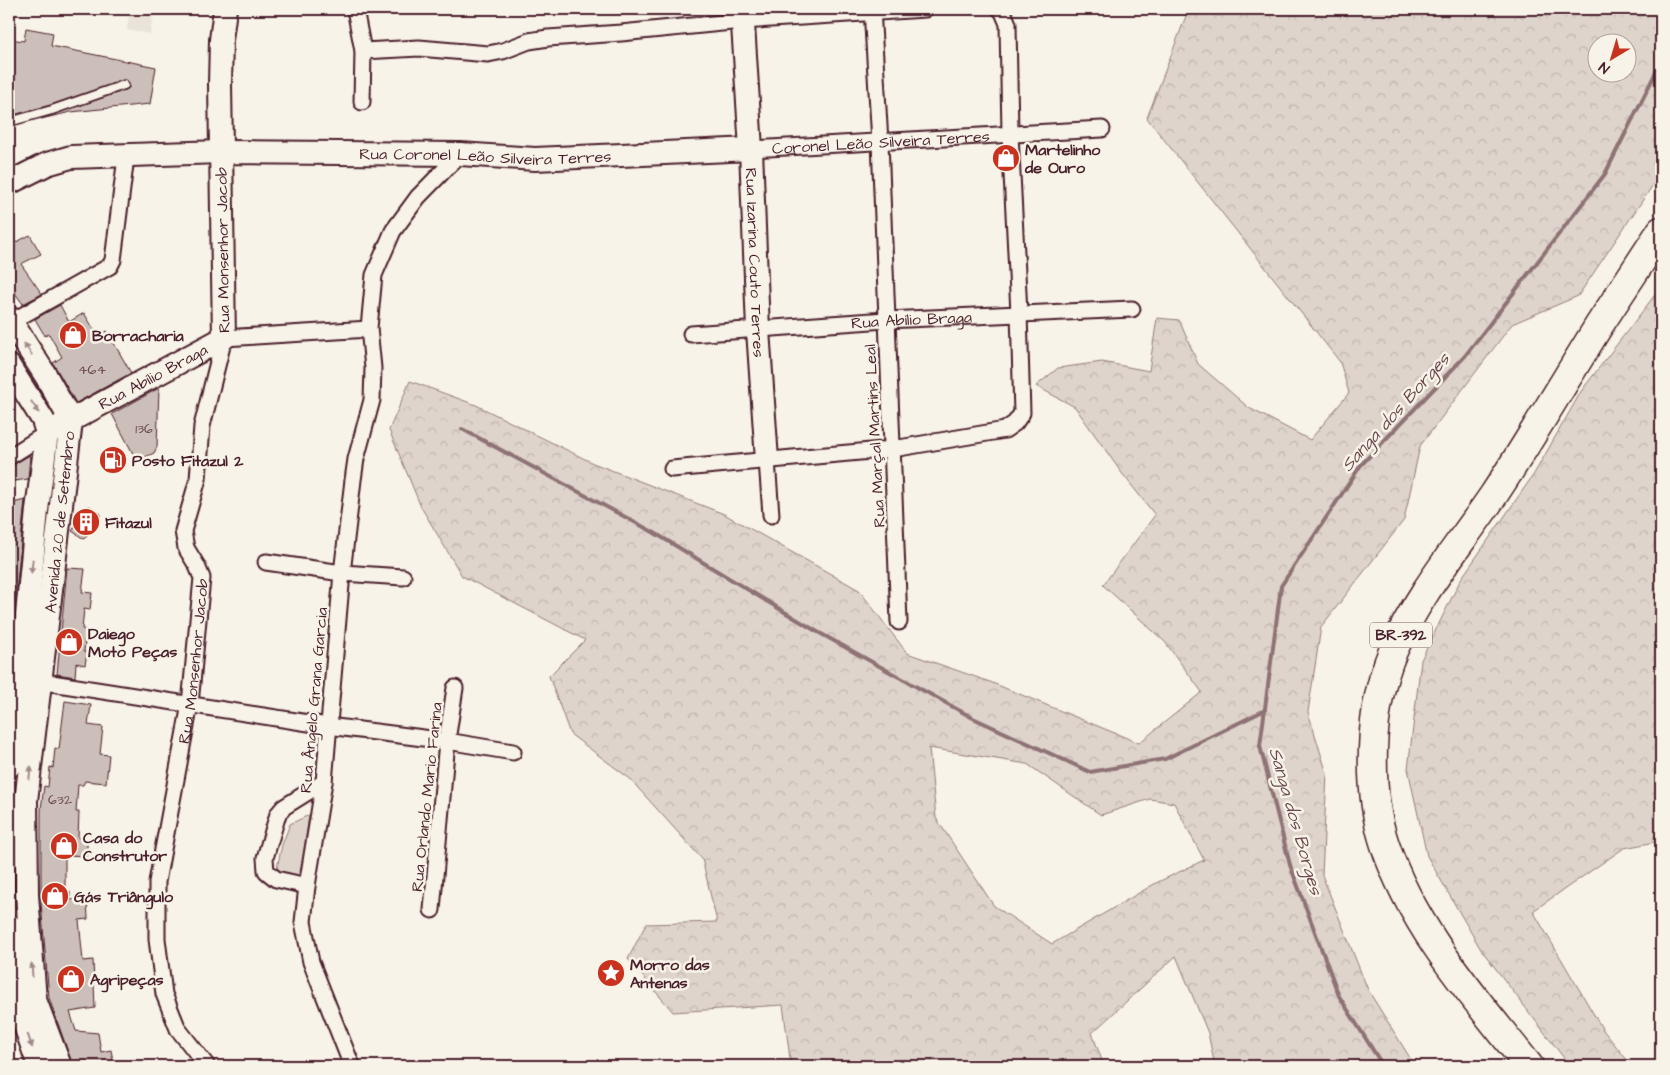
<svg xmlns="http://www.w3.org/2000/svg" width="1670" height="1075" font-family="'Architects Daughter',sans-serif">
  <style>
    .built { fill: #eae3da }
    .forest { fill: url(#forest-crowns); stroke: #947a7c; fill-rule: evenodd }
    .park { fill: #ded4cc; stroke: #947a7c }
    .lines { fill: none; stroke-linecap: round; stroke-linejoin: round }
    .stream { stroke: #8e7275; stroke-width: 4 }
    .building { fill: #ccbfb9; stroke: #4a1f2b }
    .lane-casing { stroke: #4a1f2b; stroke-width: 11 }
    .street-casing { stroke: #4a1f2b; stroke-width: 19 }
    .secondary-casing { stroke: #4a1f2b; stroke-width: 26 }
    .highway-casing { stroke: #4a1f2b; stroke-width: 31 }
    .lane { stroke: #f7f3e8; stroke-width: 8 }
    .street { stroke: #f7f3e8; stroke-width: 15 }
    .secondary { stroke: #f7f3e8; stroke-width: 22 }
    .highway { stroke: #f7f3e8; stroke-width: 28 }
    .oneway { fill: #a0898a }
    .labels { text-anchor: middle; stroke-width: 5; stroke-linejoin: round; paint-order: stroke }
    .number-label { font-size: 14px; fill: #6a474e }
    .shield { fill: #f7f3e8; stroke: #7e5f64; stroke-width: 1 }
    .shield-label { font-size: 15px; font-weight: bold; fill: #4a1f2b }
    .street-label { font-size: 16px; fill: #4a1f2b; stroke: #f7f3e8 }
    .poi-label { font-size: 16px; font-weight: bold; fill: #4a1f2b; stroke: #f7f3e8; text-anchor: start }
    .water-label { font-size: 18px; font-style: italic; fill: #6c4950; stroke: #f7f3e8 }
  </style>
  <defs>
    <pattern id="forest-crowns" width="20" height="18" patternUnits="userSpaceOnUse" patternTransform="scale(1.25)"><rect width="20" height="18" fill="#ded4cc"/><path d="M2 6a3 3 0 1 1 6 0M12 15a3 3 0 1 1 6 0" fill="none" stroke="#c0b6af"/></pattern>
  </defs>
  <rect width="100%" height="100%" fill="#f7f3e8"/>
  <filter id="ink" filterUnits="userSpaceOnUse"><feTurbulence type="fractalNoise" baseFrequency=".02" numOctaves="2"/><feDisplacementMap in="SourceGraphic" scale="10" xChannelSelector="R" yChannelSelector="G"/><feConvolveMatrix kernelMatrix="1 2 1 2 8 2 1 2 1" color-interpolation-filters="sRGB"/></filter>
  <g filter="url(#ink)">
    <!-- built -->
    <polygon class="built" points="90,9 154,9 150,34 127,30 129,15"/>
    <!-- forest -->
    <g class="forest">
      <path d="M 1183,9 L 1661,9 L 1661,173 L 1578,296 L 1512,324 L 1420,446 L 1404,520 L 1321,627 L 1308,712 L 1327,774 L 1322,875 L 1368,990 L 1415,1066 L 1215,1066 L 1208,1033 L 1176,956 L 1092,1033 L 1104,1066 L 791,1066 L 783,1005 L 673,1012 L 628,959 L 646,924 L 717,922 L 702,859 L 629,778 L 570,734 L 549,676 L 585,640 L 462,576 L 421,507 L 389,430 L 410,381 L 476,405 L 593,463 L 724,514 L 859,590 L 907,653 L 990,682 L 1139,743 L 1202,692 L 1165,642 L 1103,585 L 1155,515 L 1121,472 L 1075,407 L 1036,386 L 1058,368 L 1102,362 L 1149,371 L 1157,318 L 1179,320 L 1198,364 L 1249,408 L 1310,440 L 1349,393 L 1340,362 L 1147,118 L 1186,16 ZM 1598,42 L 1628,42 L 1628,72 L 1598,72 ZM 929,748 L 1027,764 L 1101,815 L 1150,799 L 1174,803 L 1204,860 L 1156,883 L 1052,944 L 994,906 L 936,818 Z"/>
      <polygon points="1661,287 1661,841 1624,848 1533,911 1603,1030 1632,1066 1570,1066 1480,948 1427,856 1408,769 1421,660 1461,579 1534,474 1582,390"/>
    </g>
    <!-- park -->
    <polygon class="park" points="309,815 300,880 276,873 282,845 290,824"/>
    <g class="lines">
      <!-- stream -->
      <g class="stream">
        <polyline points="462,429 653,532 816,631 973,718 1090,772 1165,759 1265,710"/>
        <polyline points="1383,1066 1339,996 1290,865 1260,746 1281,586 1361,465 1465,356 1605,174 1661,62"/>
      </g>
    </g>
    <!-- building -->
    <g class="building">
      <polygon points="26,28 53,33 51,46 156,67 150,104 71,112 41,119 126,90 129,88 129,84 127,80 123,80 50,105 9,116 9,39 24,41"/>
      <polygon points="30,235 41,254 21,264 42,294 23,304 9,285 9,246"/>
      <polygon points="60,305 69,322 84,313 98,336 107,331 131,373 76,403 53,363 62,357 49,334 45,336 35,319"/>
      <polygon points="159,388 157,447 154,453 137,461 112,414"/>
      <polygon points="30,455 28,479 9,482 9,467"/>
      <polygon points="25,500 15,603 9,603 9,504"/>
      <polygon points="89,506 101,514 84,539 72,531"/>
      <polygon points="67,568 85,569 82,592 92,593 90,610 84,609 82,629 86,630 84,652 87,652 85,665 76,663 75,677 57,674"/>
      <polygon points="65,701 91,705 88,725 103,727 100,754 109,755 106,783 85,781 83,785 78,785 76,812 79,812 78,838 87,839 87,856 65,855 65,892 70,892 70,900 87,898 88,919 79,920 83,961 93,960 95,1008 70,1012 76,1031 98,1033 101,1052 111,1050 114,1065 107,1066 73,1066 49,998 41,903 41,809 44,786 48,787 50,767 53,768 55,748 59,749"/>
    </g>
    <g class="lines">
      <defs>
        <polyline id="lane" points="9,122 52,110 124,85"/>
        <g id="street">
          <polyline points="355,9 363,51 362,102"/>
          <polyline points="872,9 880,142 899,622"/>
          <polyline points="363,51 419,48 488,54 503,51 529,41 548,38 621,33 742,21 925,9"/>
          <path id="s1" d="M 751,149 L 1102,129"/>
          <polyline points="9,323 110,266 113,260 126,157"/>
          <path id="s2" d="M 691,334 L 886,320 L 1132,309"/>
          <polyline points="9,457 47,433"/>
          <polyline points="767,460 771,515"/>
          <polyline points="672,469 893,449 1005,430 1015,423 1022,413 1019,313 1010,134 1008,24 1003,12 1000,9"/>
          <polyline points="266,562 342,573 403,577"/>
          <polyline points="32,680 328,726 447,741 513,752"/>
          <polyline points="9,800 26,801"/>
          <polyline points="307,886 276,879 266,871 265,858 278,814 284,807 324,782"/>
          <polyline points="432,910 447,741 455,688"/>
          <path id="s3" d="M 207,1066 L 178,1029 L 164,994 L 157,939 L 157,882 L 190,704 L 202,578 L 197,566 L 186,548 L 183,531 L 198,479 L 202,426 L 224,338 L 369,329"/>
          <polyline points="352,1066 311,962 303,922 307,886 324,782 342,573 353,480 356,459 372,400 373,368 369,328 374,275 393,231 418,197 460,154"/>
        </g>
        <g id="secondary">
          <path id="s4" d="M 742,9 L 751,149 L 758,330 L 767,460"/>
          <path id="s5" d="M 9,183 L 47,164 L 71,157 L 221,152 L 460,154 L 535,159 L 751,149"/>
          <polyline points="9,318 46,376 71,421 26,801 27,895 35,1000 60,1066"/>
          <polyline points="9,366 43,420 47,433 37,510 21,678 9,766"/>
          <path id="s6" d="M 47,433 L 224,338 L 220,84 L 221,40 L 225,9"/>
          <polyline points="9,925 18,1005 39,1066"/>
        </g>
        <path id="highway" d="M 1529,1066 C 1475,998 1413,929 1385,845 C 1375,815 1372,780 1373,749 C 1374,716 1380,682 1393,651 C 1418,594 1458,547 1493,496 C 1530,440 1564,382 1600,324 C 1620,293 1641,262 1661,231"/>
      </defs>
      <!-- lane casing -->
      <use href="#lane" class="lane-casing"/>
      <!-- street casing -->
      <use href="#street" class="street-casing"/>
      <!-- secondary casing -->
      <use href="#secondary" class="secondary-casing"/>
      <!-- highway casing -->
      <use href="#highway" class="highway-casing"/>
      <!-- lane -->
      <use href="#lane" class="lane"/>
      <!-- street -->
      <use href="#street" class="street"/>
      <!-- secondary -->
      <use href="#secondary" class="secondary"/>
      <!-- highway -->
      <use href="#highway" class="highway"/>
    </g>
    <!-- one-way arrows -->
    <defs><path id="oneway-solid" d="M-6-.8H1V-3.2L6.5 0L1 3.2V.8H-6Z" transform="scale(1.25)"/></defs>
    <g class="oneway">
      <use href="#oneway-solid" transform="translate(28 349) rotate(-123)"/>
      <use href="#oneway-solid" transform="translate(35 407) rotate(57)"/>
      <use href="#oneway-solid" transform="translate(32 566) rotate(96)"/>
      <use href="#oneway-solid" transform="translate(30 773) rotate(-83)"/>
      <use href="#oneway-solid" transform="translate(32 970) rotate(-94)"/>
      <use href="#oneway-solid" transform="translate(30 1041) rotate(71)"/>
    </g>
  </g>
  <!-- icons -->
  <defs>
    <symbol id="shop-disc" viewBox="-11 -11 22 22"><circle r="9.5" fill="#c8321e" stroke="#f7f3e8"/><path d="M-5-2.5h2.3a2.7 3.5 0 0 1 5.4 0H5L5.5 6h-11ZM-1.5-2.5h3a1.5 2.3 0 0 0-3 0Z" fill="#fff"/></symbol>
    <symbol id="fuel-disc" viewBox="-11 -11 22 22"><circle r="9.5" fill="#c8321e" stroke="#f7f3e8"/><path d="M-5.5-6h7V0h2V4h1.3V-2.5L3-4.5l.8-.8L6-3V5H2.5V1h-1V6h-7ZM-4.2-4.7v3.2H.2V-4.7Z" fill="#fff"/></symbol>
    <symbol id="building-disc" viewBox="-11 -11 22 22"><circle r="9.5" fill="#c8321e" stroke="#f7f3e8"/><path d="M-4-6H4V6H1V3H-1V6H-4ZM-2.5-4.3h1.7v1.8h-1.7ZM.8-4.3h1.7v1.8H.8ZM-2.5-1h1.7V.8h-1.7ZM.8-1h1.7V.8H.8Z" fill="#fff"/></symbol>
    <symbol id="sight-disc" viewBox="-11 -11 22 22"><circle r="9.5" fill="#c8321e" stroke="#f7f3e8"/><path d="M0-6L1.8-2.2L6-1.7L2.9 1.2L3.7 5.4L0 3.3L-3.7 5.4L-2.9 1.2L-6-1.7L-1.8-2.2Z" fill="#fff"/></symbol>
  </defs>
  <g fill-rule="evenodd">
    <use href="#shop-disc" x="990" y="142" width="32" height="32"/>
    <use href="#shop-disc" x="57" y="319" width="32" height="32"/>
    <use href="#fuel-disc" x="97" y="444" width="32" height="32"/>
    <use href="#building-disc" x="70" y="506" width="32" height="32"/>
    <use href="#shop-disc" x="53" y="626" width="32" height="32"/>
    <use href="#shop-disc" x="48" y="830" width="32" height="32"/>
    <use href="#shop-disc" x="39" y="880" width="32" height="32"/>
    <use href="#sight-disc" x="595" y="957" width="32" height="32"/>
    <use href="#shop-disc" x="55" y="963" width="32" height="32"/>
  </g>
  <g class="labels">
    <!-- number labels -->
    <g class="number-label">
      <text x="92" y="374">464</text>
      <text x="144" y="433">136</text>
      <text x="60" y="804">632</text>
    </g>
    <!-- shield labels -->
    <rect class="shield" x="1370" y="622.5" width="62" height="25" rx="4"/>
    <g class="shield-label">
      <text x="1401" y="640">BR-392</text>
    </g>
    <!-- street labels -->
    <g class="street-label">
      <text dy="6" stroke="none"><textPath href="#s1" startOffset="130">Coronel Leão Silveira Terres</textPath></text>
      <text dy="6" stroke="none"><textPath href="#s5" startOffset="482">Rua Coronel Leão Silveira Terres</textPath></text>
      <text transform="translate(222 250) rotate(-91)" y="6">Rua Monsenhor Jacob</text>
      <text dy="6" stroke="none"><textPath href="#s4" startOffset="254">Rua Izarina Couto Terres</textPath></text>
      <text dy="6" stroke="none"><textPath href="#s2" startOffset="221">Rua Abílio Braga</textPath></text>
      <text dy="6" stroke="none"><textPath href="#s6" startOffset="120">Rua Abílio Braga</textPath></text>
      <text transform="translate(874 436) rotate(-93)" y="6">Rua Marçal Martins Leal</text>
      <text transform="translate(59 522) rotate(-84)" y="6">Avenida 20 de Setembro</text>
      <text dy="6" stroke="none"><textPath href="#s3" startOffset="421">Rua Monsenhor Jacob</textPath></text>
      <text transform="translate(313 700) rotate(-85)" y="6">Rua Ângelo Grana Garcia</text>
      <text transform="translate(426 797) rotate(-84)" y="6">Rua Orlando Mario Farina</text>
    </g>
    <!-- poi labels -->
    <g class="poi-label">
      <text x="1025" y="155">Martelinho<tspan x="1025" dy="18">de Ouro</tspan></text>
      <text x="92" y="341">Borracharia</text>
      <text x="132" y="466">Posto Fitazul 2</text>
      <text x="105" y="528">Fitazul</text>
      <text x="88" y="639">Daiego<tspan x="88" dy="18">Moto Peças</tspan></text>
      <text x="83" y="843">Casa do<tspan x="83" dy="18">Construtor</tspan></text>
      <text x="74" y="902">Gás Triângulo</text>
      <text x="630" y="970">Morro das<tspan x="630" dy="18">Antenas</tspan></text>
      <text x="90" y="985">Agripeças</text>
    </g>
    <!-- water labels -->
    <g class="water-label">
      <text transform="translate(1395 412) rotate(-48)" y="6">Sanga dos Borges</text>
      <text transform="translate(1296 821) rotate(74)" y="6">Sanga dos Borges</text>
    </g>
  </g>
  <!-- margin -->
  <rect width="1670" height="1075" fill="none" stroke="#f7f3e8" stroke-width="30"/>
  <rect x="15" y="15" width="1640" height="1045" fill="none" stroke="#4a1f2b" stroke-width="2" filter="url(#ink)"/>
  <!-- north arrow -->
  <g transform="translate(1612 58) rotate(218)"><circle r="24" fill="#f7f3e8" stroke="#b29e9c"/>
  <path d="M0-4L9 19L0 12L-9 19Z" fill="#c8321e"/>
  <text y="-8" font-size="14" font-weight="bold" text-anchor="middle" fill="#4a1f2b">N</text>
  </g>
</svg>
